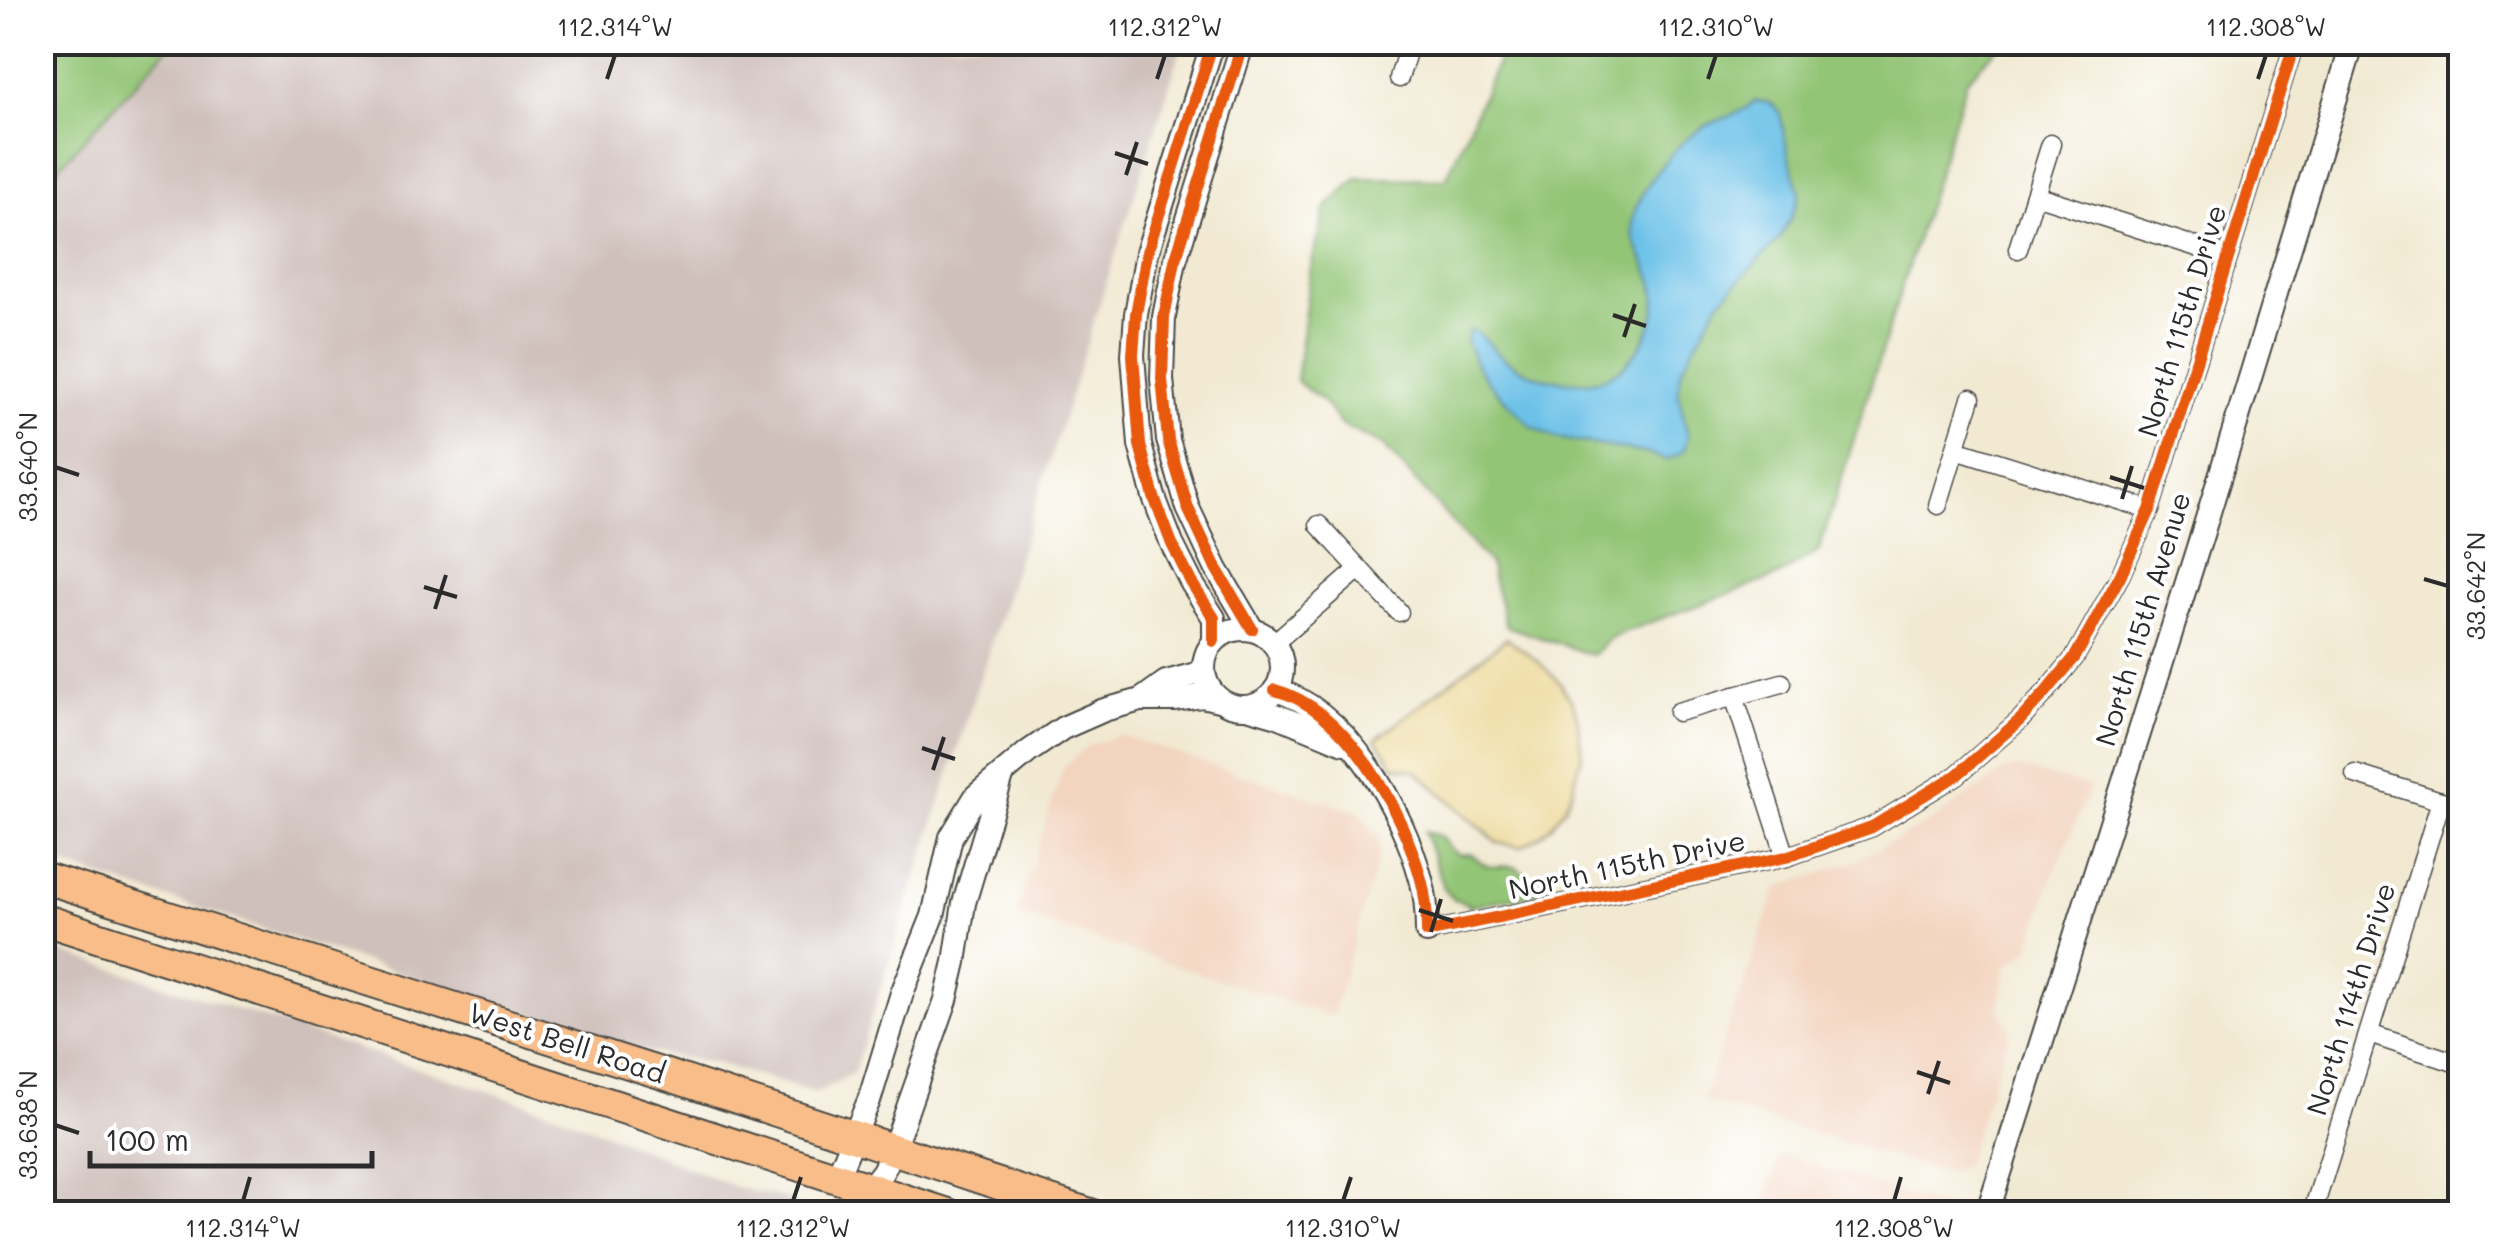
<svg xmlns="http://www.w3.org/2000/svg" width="2503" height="1256" font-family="Mali,sans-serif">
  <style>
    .built { fill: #f3d4bf }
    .industrial { fill: #cfc0bb }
    .green { fill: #93c576; stroke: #5f7850; stroke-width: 2.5 }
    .sand { fill: #eeda9e; stroke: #8c8264; stroke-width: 2.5 }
    .water { fill: #6cc1e8; stroke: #4c768a; stroke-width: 2.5 }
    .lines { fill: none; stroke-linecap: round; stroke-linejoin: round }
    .minor-casing { stroke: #494844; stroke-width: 21 }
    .tertiary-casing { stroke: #494844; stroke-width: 26 }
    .primary-casing { stroke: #494844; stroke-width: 34 }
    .minor { stroke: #fff; stroke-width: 18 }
    .tertiary { stroke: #fff; stroke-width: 22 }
    .primary { stroke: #f8bd89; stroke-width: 30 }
    .cycleway-casing { stroke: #fff; stroke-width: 19 }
    .cycleway { stroke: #e8590c; stroke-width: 12 }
    .ticks { fill: none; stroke: #2b2b2b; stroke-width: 4 }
    .labels { text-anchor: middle; stroke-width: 8; stroke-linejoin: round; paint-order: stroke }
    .street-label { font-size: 28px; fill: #2b2b2b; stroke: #fff }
    .neatline { fill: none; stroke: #2b2b2b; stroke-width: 4 }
    .ticks-label { font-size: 25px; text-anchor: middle; fill: #2b2b2b }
  </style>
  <rect width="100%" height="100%" fill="#fff"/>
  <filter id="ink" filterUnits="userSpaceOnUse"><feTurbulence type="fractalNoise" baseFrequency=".01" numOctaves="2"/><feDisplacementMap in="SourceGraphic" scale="20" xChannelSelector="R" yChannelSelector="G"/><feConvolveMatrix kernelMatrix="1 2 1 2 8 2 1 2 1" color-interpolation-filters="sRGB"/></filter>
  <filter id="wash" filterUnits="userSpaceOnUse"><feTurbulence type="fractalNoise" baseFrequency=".0048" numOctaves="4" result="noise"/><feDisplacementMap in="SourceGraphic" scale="40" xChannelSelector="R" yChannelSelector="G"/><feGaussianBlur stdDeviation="2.25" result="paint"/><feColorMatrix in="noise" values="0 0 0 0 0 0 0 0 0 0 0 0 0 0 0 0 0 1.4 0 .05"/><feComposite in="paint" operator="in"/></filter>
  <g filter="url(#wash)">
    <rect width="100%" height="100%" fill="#f1e9d2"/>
    <!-- built -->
    <g class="built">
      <polygon points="1120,735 1360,813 1378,837 1379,855 1332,1016 1016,914 1063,768 1087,746"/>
      <polygon points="2018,768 2091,787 2051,881 2029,951 2007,965 1999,1007 2010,1031 1965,1164 1951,1172 1938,1171 1703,1100 1777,888 1853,862 1934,820 2003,771"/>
      <polygon points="1780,1154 1948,1208 1954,1213 1761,1213"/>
    </g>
    <!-- industrial -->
    <g class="industrial">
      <polygon points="172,42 1183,43 854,1072 816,1093 719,1064 640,1050 43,858 43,184"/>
      <polygon points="43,946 558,1114 735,1187 792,1200 802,1213 43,1213"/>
    </g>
    <!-- green -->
    <g class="green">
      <polygon points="43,42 172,43 43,184 42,43"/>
      <polygon points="1506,43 2003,43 1967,79 1819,550 1778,576 1613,636 1592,655 1506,626 1489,563 1383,445 1341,425 1324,402 1296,381 1311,267 1326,208 1357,178 1446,179"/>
      <path d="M 1424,832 C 1452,836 1442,846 1456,853 C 1461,856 1467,853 1472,855 C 1477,858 1481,863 1486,865 C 1496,870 1508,863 1517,868 C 1526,873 1533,885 1539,893 L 1469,906 L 1469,904 L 1454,900 L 1445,890 Z"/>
    </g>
    <!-- sand -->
    <polygon class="sand" points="1507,638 1539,662 1560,683 1572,702 1577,716 1582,756 1573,788 1565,807 1553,824 1539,837 1521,847 1498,843 1415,770 1394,766 1376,739"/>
    <!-- water -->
    <path class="water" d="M 1755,101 L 1771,103 L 1780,113 L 1788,154 L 1800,193 L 1792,216 L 1780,238 L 1719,302 L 1682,368 L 1678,391 L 1688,436 L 1683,452 L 1667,460 L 1645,453 L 1556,438 L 1531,426 L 1488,382 L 1475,363 L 1466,340 L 1470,330 C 1485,334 1487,344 1498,354 C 1511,365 1528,374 1545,378 C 1563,382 1580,384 1598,380 C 1633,371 1661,324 1655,290 C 1651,262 1623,240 1635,211 C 1647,181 1673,146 1701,129 C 1720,117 1738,117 1755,101 Z"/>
  </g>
  <g filter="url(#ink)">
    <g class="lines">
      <defs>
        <g id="minor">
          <polyline points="1399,78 1410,42"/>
          <polyline points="2035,195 2228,257"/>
          <polyline points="2018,249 2051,144"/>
          <polyline points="1956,449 2150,510"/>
          <polyline points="1938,505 1971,398"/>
          <polyline points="1319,525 1399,612"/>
          <polyline points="1274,643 1359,569"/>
          <polyline points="1734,696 1786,857"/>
          <polyline points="1678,712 1782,683"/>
          <polyline points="2355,774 2460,807"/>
          <polyline points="1427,932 1786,857 1872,827 1957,775 2020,720 2046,692 2075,657 2120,576 2150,510 2295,42"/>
          <polyline points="2369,1034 2460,1064"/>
          <polyline points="2312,1214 2441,801"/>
        </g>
        <g id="tertiary">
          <polyline points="1213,42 1147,253 1136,314 1133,355 1140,445 1154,497 1172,544 1191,582 1214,618 1214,641"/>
          <polyline points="1243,42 1175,261 1164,317 1162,379 1168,440 1188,508 1216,568 1252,629"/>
          <circle cx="1243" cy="668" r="39"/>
          <path d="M 1275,690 C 1347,709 1403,812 1421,879 C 1426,896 1427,914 1427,932"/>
          <polyline points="1141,700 1166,682 1203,672"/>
          <polyline points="1247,707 1278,716 1344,743"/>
          <polyline points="837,1177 870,1098 902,993 933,916 951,837 976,796 1028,752 1063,728 1104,710 1141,700 1175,700 1202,696 1219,700"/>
          <polyline points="869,1189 883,1171 893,1150 946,1000 955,962 964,903 1002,776"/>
          <polyline points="1987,1214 2201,538 2353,42"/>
        </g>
        <g id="primary">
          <polyline points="42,877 676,1078 1090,1214"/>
          <polyline points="42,919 948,1214"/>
        </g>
      </defs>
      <!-- minor casing -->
      <use href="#minor" class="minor-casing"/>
      <!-- tertiary casing -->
      <use href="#tertiary" class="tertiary-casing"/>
      <!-- primary casing -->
      <use href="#primary" class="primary-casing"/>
      <!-- minor -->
      <use href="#minor" class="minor"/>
      <!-- tertiary -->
      <use href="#tertiary" class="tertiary"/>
      <!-- primary -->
      <use href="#primary" class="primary"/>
      <defs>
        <g id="cycleway">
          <polyline points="1213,42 1147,253 1136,314 1133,355 1140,445 1154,497 1172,544 1191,582 1214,618 1214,641"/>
          <polyline points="1243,42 1175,261 1164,317 1162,379 1168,440 1188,508 1216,568 1252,629"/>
          <path d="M 1275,690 C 1347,709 1403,812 1421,879 C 1426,896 1427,914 1427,932 L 1786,857 L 1872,827 L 1957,775 L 2020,720 L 2046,692 L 2075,657 L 2120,576 L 2150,510 L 2295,42"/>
        </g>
      </defs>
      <!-- cycleway casing -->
      <use href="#cycleway" class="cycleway-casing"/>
      <!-- cycleway -->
      <use href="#cycleway" class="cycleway"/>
    </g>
  </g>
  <!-- ticks -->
  <path class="ticks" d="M 607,79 L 615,55M 1157,79 L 1165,55M 1708,79 L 1716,55M 2258,79 L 2266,55M 1115,153 L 1148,164M 1126,175 L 1137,142M 1613,315 L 1646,326M 1624,337 L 1635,304M 55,467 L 79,475M 2110,477 L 2144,488M 2122,499 L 2132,466M 2424,579 L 2448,586M 424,587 L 457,597M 435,609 L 446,575M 922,748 L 955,759M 933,770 L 944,737M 1419,910 L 1453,921M 1431,932 L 1441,899M 1917,1072 L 1950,1083M 1928,1094 L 1939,1061M 55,1125 L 79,1133M 243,1201 L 250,1177M 793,1201 L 801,1177M 1343,1201 L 1351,1177M 1894,1201 L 1901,1177"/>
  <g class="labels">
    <!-- street labels -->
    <g class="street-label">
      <text transform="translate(2182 321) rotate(-73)" y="10">North 115th Drive</text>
      <text transform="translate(2143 619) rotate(-73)" y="10">North 115th Avenue</text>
      <text transform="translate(1627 865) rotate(-12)" y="10">North 115th Drive</text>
      <text transform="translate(2351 999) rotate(-73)" y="10">North 114th Drive</text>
      <text transform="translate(567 1043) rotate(18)" y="10">West Bell Road</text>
    </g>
  </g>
  <!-- margin -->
  <rect width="2503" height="1256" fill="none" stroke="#fff" stroke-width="110"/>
  <!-- scale -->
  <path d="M90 1151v15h282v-15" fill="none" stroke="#2b2b2b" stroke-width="5"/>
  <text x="105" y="1151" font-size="30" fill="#2b2b2b" stroke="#ffffff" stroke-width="8" paint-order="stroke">100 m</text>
  <rect x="55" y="55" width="2393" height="1146" class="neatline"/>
  <g class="ticks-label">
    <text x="615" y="36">112.314°W</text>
    <text x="1165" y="36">112.312°W</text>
    <text x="1716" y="36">112.310°W</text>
    <text x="2266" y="36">112.308°W</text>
    <text transform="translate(28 467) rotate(-90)" y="9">33.640°N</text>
    <text transform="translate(2476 586) rotate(-90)" y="9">33.642°N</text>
    <text transform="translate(28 1125) rotate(-90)" y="9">33.638°N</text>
    <text x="243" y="1237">112.314°W</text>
    <text x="793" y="1237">112.312°W</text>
    <text x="1343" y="1237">112.310°W</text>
    <text x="1894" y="1237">112.308°W</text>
  </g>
</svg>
